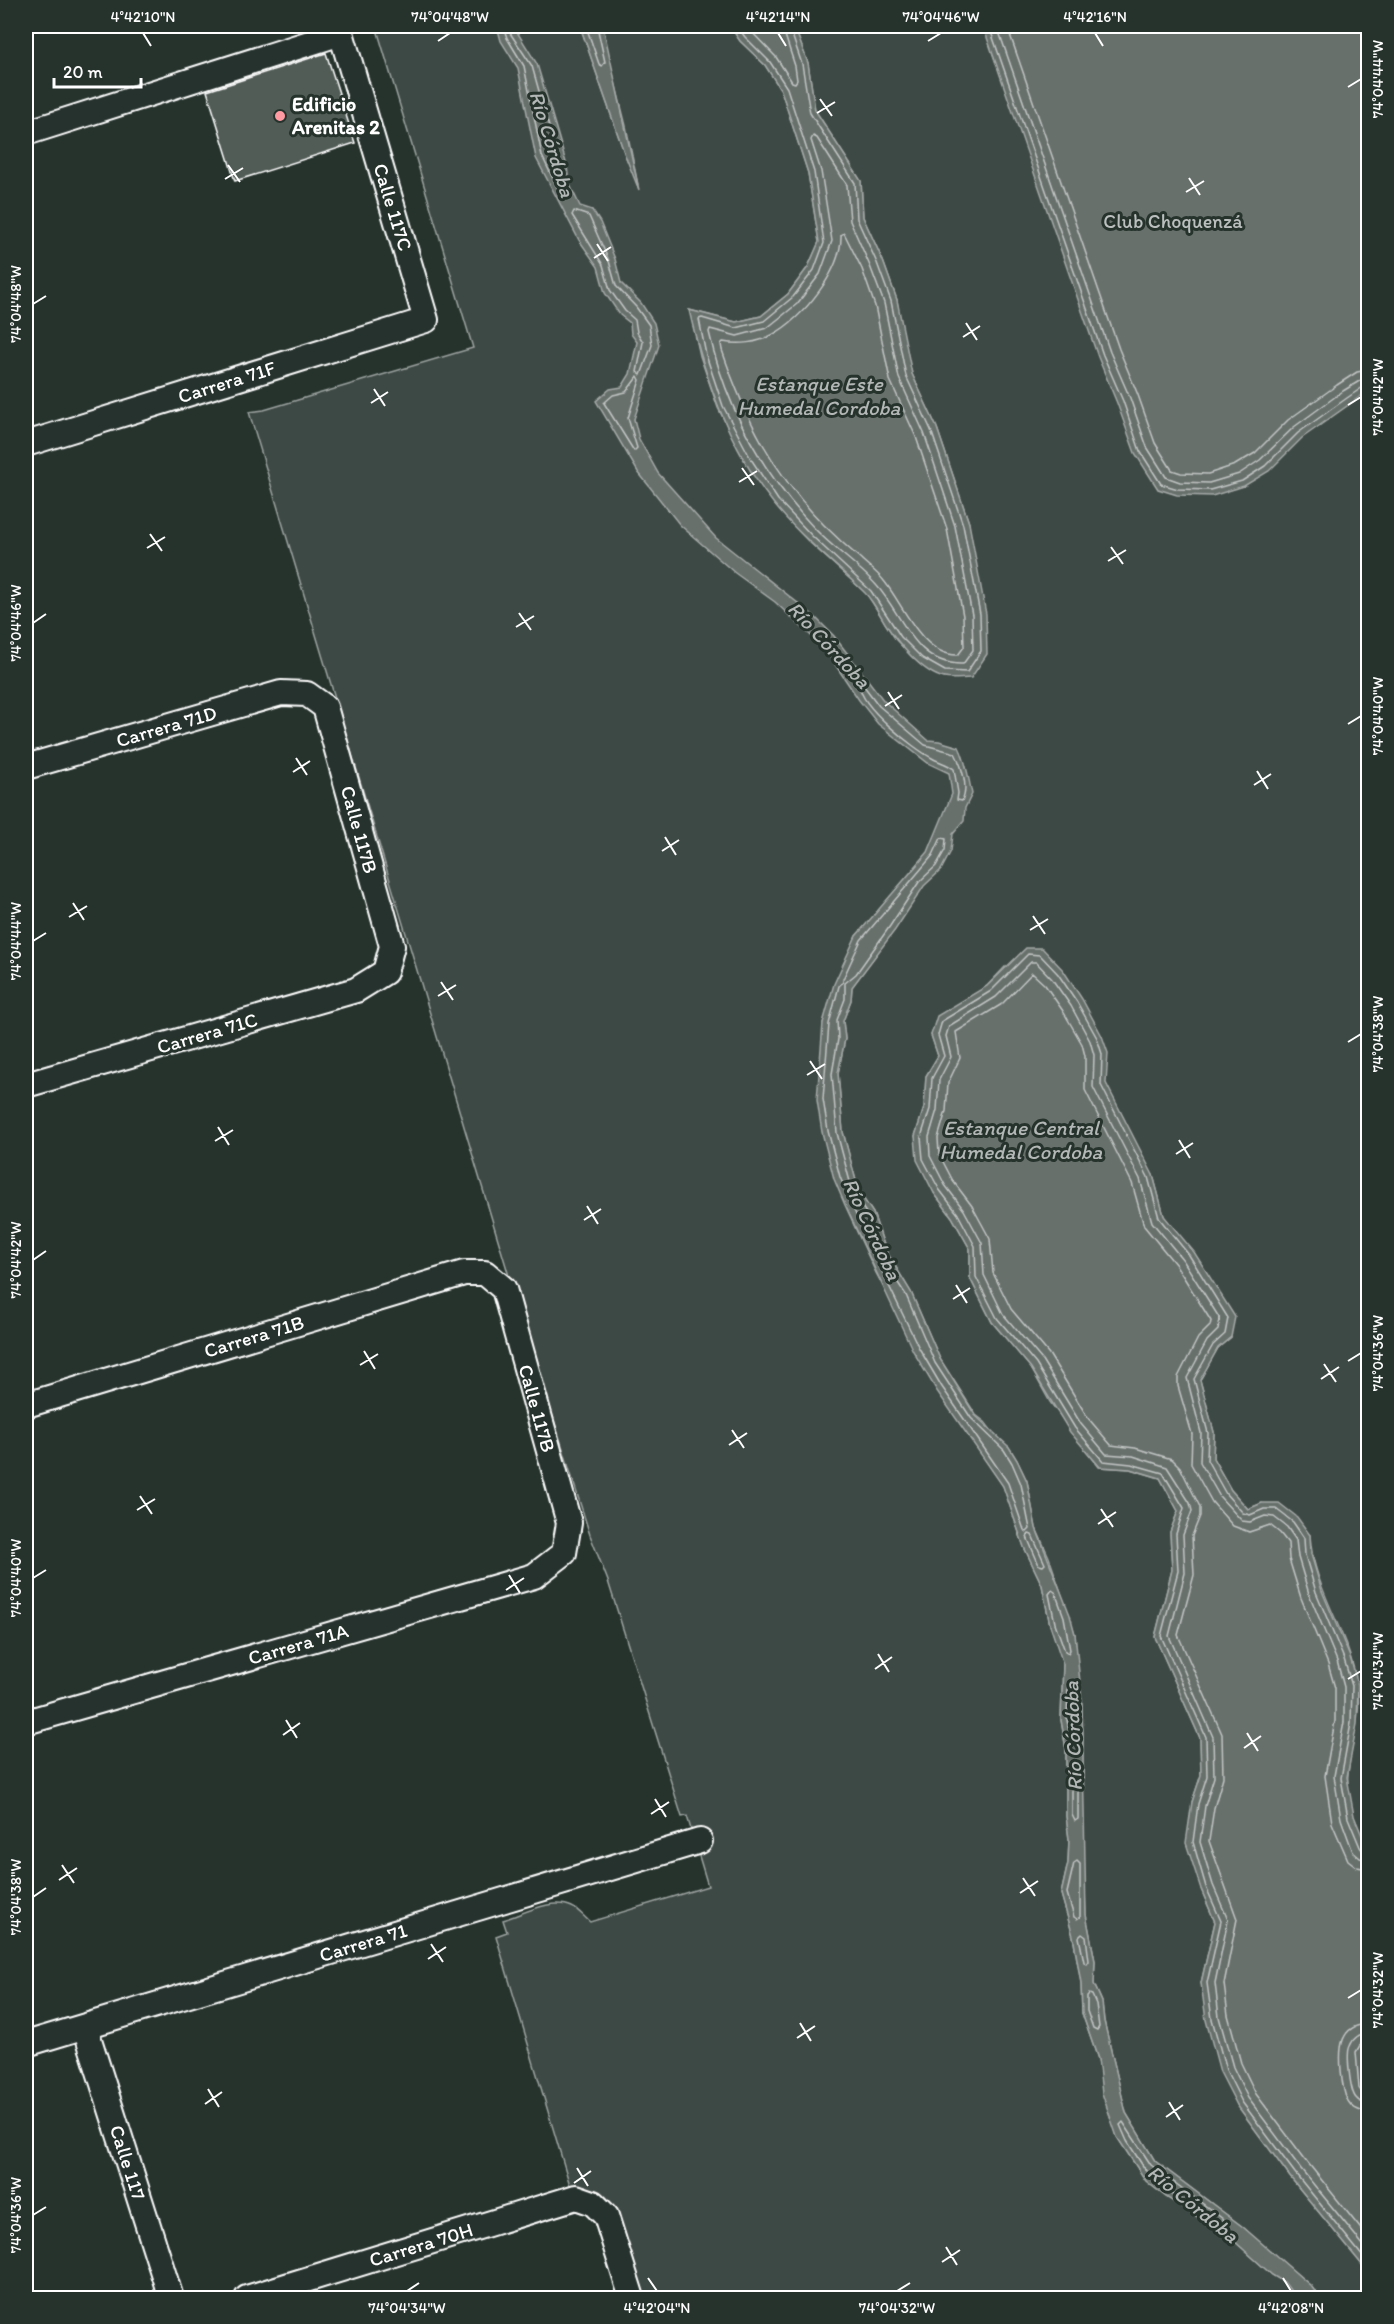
<svg xmlns="http://www.w3.org/2000/svg" width="1394" height="2324" font-family="Itim,sans-serif">
  <style>
    .green { fill: #3e4944; stroke: #9ea4a2; stroke-width: 1.5 }
    .water { fill: #67706c; stroke: #a4a9a7; stroke-width: 1.5 }
    .lines { fill: none; stroke-linecap: round; stroke-linejoin: round }
    .shore { stroke: #c2c6c4; stroke-width: 1.5 }
    .building { fill: #515c57; stroke: #fff; stroke-width: 1.5 }
    .street-casing { stroke: #fff; stroke-width: 28 }
    .street { stroke: #26332d; stroke-width: 24 }
    .ticks { fill: none; stroke: #fff; stroke-width: 2 }
    .poi-dot { fill: #ff9aa2; stroke: #26332d; stroke-width: 2 }
    .labels { text-anchor: middle; stroke-width: 6; stroke-linejoin: round; paint-order: stroke }
    .poi-label { font-size: 20px; font-weight: bold; fill: #fff; stroke: #26332d; text-anchor: start }
    .street-label { font-size: 20px; fill: #fff; stroke: #26332d }
    .park-label { font-size: 20px; fill: #bbbfbe; stroke: #26332d }
    .water-label { font-size: 21px; font-style: italic; fill: #b3b8b6; stroke: #26332d }
    .neatline { fill: none; stroke: #fff; stroke-width: 2 }
    .ticks-label { font-size: 15px; text-anchor: middle; fill: #fff }
  </style>
  <rect width="100%" height="100%" fill="#26332d"/>
  <filter id="ink" filterUnits="userSpaceOnUse"><feTurbulence type="fractalNoise" baseFrequency=".0167" numOctaves="2"/><feDisplacementMap in="SourceGraphic" scale="12" xChannelSelector="R" yChannelSelector="G"/><feConvolveMatrix kernelMatrix="1 2 1 2 8 2 1 2 1" color-interpolation-filters="sRGB"/></filter>
  <g filter="url(#ink)">
    <!-- green -->
    <path class="green" d="M 376,26 L 580,26 L 625,155 L 638,185 L 626,126 L 601,26 L 730,26 L 740,41 L 765,65 L 781,90 L 808,173 L 819,242 L 808,267 L 788,294 L 761,316 L 736,322 L 690,310 L 700,356 L 718,408 L 746,462 L 774,504 L 808,541 L 867,594 L 896,640 L 919,663 L 969,523 L 937,428 L 912,374 L 902,335 L 897,300 L 883,261 L 863,217 L 861,181 L 815,110 L 808,63 L 794,26 L 1368,26 L 1368,1850 C 1357,1833 1346,1796 1348,1775 C 1350,1745 1363,1715 1357,1684 C 1349,1632 1313,1589 1310,1535 L 1262,1503 L 1248,1509 L 1231,1490 L 1213,1458 L 1214,1432 L 1200,1380 L 1218,1348 L 1231,1337 L 1176,1233 L 1164,1216 L 1153,1175 L 1005,967 L 987,986 L 931,1035 L 938,1056 L 926,1076 L 924,1108 L 915,1136 L 934,1193 L 952,1217 L 970,1249 L 970,1278 L 992,1322 L 1031,1368 L 1050,1402 L 1099,1467 L 1130,1469 L 1160,1478 L 1178,1511 L 1170,1532 L 1172,1570 L 1155,1637 L 1200,1738 L 1201,1775 L 1192,1802 L 1201,1889 L 1215,1922 L 1201,1983 L 1237,2105 L 1290,2177 L 1368,2272 L 1368,2298 L 1319,2298 L 1311,2286 L 1266,2249 L 1243,2227 L 1155,2161 L 1126,2113 L 1104,2021 L 1102,2002 L 1094,1984 L 1095,1961 L 1086,1915 L 1082,1821 L 1083,1733 L 1075,1634 L 1049,1557 L 1036,1528 L 1027,1481 L 1017,1460 L 1009,1447 L 997,1438 L 985,1422 L 976,1415 L 940,1359 L 911,1292 L 886,1251 L 873,1213 L 859,1192 L 843,1132 L 838,1073 L 845,1039 L 843,1021 L 851,1000 L 852,987 L 901,920 L 870,921 L 856,936 L 823,1023 L 853,1223 L 876,1273 L 951,1409 L 1003,1486 L 1024,1547 L 1042,1585 L 1050,1625 L 1059,1648 L 1063,1664 L 1061,1720 L 1066,1749 L 1066,1816 L 1069,1839 L 1068,1863 L 1061,1894 L 1073,1936 L 1081,1983 L 1082,2013 L 1098,2059 L 1117,2137 L 1146,2181 L 1166,2197 L 1232,2239 L 1272,2275 L 1284,2282 L 1296,2298 L 642,2298 C 634,2275 622,2213 606,2197 C 597,2188 583,2187 571,2189 L 496,1936 L 507,1932 L 503,1920 C 523,1914 552,1897 572,1907 C 579,1910 584,1917 590,1922 L 708,1886 L 687,1816 L 682,1817 L 608,1581 L 590,1535 L 509,1276 L 249,412 L 264,410 L 473,348 Z"/>
    <!-- water -->
    <g class="water">
      <path d="M 497,26 L 516,26 L 517,32 L 537,64 L 567,166 L 569,183 L 580,206 L 592,210 L 600,222 L 615,259 L 621,283 L 641,303 L 654,323 L 659,345 L 634,419 L 639,439 L 658,473 L 716,538 L 813,615 L 834,636 L 884,701 L 928,740 L 939,741 L 959,747 C 967,763 968,777 972,794 L 965,808 L 964,821 L 953,834 L 951,851 L 941,870 L 924,886 L 895,930 L 852,987 L 851,1000 L 843,1021 L 845,1039 L 838,1073 L 843,1132 L 859,1192 L 873,1213 L 886,1251 L 911,1292 L 940,1359 L 975,1415 L 1009,1447 L 1017,1460 L 1027,1481 L 1036,1528 L 1070,1615 L 1075,1634 L 1082,1701 L 1086,1915 L 1095,1961 L 1094,1984 L 1102,2002 L 1104,2021 L 1126,2113 L 1155,2161 L 1243,2227 L 1311,2286 L 1320,2298 L 1296,2298 L 1284,2282 L 1272,2275 L 1232,2239 L 1166,2197 L 1146,2181 L 1117,2137 L 1102,2093 L 1098,2059 L 1082,2013 L 1081,1983 L 1073,1936 L 1061,1894 L 1068,1863 L 1069,1839 L 1066,1816 L 1066,1749 L 1061,1720 L 1063,1664 L 1050,1625 L 1042,1585 L 1024,1547 L 1003,1486 L 937,1391 L 913,1351 L 845,1205 L 834,1179 L 822,1132 L 817,1100 L 823,1023 L 834,984 L 856,936 L 928,852 L 952,794 L 949,773 L 928,763 L 878,724 L 859,700 L 824,648 L 775,602 L 735,573 L 680,525 L 638,472 L 596,401 L 610,389 L 622,387 L 630,374 L 637,342 L 631,334 L 630,323 L 620,315 L 605,293 L 598,267 L 579,240 L 536,158 L 518,68 L 501,41 Z"/>
      <polygon points="580,26 603,26 639,190 625,155"/>
      <path d="M 730,26 L 794,26 L 808,63 L 815,110 L 861,181 L 863,217 L 883,261 L 897,300 L 912,374 L 937,428 L 969,523 L 986,614 L 987,654 L 971,678 C 963,678 952,680 944,678 C 921,672 897,642 885,623 C 879,613 873,601 865,593 C 835,563 801,538 774,504 C 729,448 705,379 689,310 L 736,322 L 761,316 L 788,294 L 808,267 L 819,242 L 808,173 L 781,90 L 765,65 L 740,41 Z"/>
      <polygon points="983,26 1368,26 1368,391 1302,438 1269,471 1244,486 1212,496 1177,495 1158,489 1135,453 1117,403 1098,357"/>
      <polygon points="1026,948 1042,948 1063,970 1082,999 1102,1036 1108,1053 1106,1083 1153,1175 1164,1216 1194,1252 1235,1317 1231,1337 1218,1348 1200,1380 1214,1432 1213,1458 1231,1490 1248,1509 1262,1503 1279,1503 1297,1517 1310,1535 1311,1554 1322,1591 1350,1657 1358,1685 1357,1724 1347,1777 1354,1816 1368,1850 1368,2044 1362,2051 1365,2087 1368,2098 1368,2272 1290,2177 1237,2105 1220,2072 1206,2020 1201,1983 1215,1922 1201,1889 1186,1843 1192,1802 1201,1775 1200,1738 1155,1637 1172,1570 1170,1532 1178,1511 1160,1478 1130,1469 1100,1467 1070,1432 1031,1368 992,1322 970,1278 970,1249 952,1217 934,1193 917,1160 915,1136 924,1108 926,1076 938,1056 931,1035 937,1016 987,986"/>
    </g>
    <g class="lines">
      <!-- shore -->
      <g class="shore">
        <polyline points="503,26 507,38 524,66 542,156 562,197 566,198 568,195 532,66 510,33 510,26"/>
        <polyline points="586,26 599,64 602,66 605,62 597,26"/>
        <polyline points="737,26 745,37 770,62 787,88 814,172 824,243 814,270 793,297 764,321 736,328 702,318 699,319 706,355 723,406 751,459 778,500 813,537 871,591 901,637 922,658 945,671 967,672 981,651 980,614 963,525 931,430 906,376 891,301 877,263 857,219 855,183 810,113 802,64 789,26"/>
        <polyline points="746,26 776,57 792,82 795,83 797,80 795,66 782,26"/>
        <polyline points="989,26 1103,355 1123,401 1140,451 1161,484 1178,489 1210,490 1242,481 1265,466 1298,433 1347,398 1363,387 1368,386"/>
        <polyline points="997,26 1110,352 1130,398 1147,447 1166,477 1180,482 1209,483 1239,474 1260,460 1294,427 1343,391 1361,380 1368,379"/>
        <polyline points="1007,26 1119,349 1138,395 1155,443 1172,470 1181,473 1208,474 1235,465 1255,453 1288,420 1337,385 1357,372 1368,370"/>
        <path d="M 813,136 L 817,138 L 847,185 L 850,221 L 870,266 L 884,303 L 899,378 L 924,433 L 955,526 L 972,615 L 973,650 L 963,664 C 914,665 903,615 877,586 C 859,565 835,550 816,530 C 763,474 726,408 709,332 L 710,329 L 737,336 L 767,328 L 797,304 L 820,274 L 832,241 L 821,171 L 811,140 Z"/>
        <polygon points="574,211 589,216 609,261 616,286 636,307 649,325 652,345 641,375 637,372 643,342 637,332 635,320 625,311 610,290 603,265 572,215"/>
        <path d="M 844,233 L 862,269 L 875,306 L 890,380 L 916,437 L 947,529 L 963,616 L 964,647 L 958,655 C 922,656 903,604 884,581 C 878,573 868,566 861,559 C 848,548 836,537 824,525 C 773,473 745,418 722,350 L 721,344 L 723,342 C 738,345 758,343 772,335 C 803,318 842,271 841,235 Z"/>
        <polygon points="638,376 640,380 628,418 637,448 634,451 604,403 613,395 626,392"/>
        <path d="M 860,686 L 864,686 L 879,706 L 925,745 L 955,753 C 962,766 969,788 962,801 L 957,800 L 958,793 L 954,769 C 947,764 939,762 932,758 C 914,749 860,706 860,686 Z"/>
        <polygon points="941,838 946,839 945,850 936,866 919,882 890,926 856,974 845,983 845,999 837,1020 838,1039 832,1074 837,1133 853,1193 868,1216 879,1254 906,1295 935,1363 971,1418 1004,1450 1012,1463 1021,1484 1030,1529 1027,1532 1024,1530 1008,1483 942,1387 919,1348 865,1236 840,1177 828,1131 823,1099 829,1024 839,986 843,982 843,979 861,940 933,855"/>
        <polygon points="1029,1534 1032,1535 1045,1564 1043,1566 1039,1565 1027,1537"/>
        <polygon points="1052,1590 1055,1592 1064,1617 1070,1650 1068,1653 1065,1651 1055,1623 1049,1594"/>
        <polygon points="1071,1680 1074,1683 1077,1741 1074,1744 1071,1742 1067,1720 1068,1683"/>
        <polygon points="1075,1783 1078,1785 1078,1819 1075,1821 1072,1815 1072,1786"/>
        <polyline points="1368,1852 1363,1851 1360,1847 1348,1818 1341,1778 1351,1723 1352,1686 1344,1659 1316,1592 1305,1555 1304,1538 1293,1522 1276,1509 1264,1509 1250,1515 1243,1513 1226,1494 1207,1460 1208,1433 1194,1379 1213,1345 1225,1334 1228,1318 1189,1255 1159,1218 1148,1177 1101,1085 1102,1054 1097,1038 1077,1002 1058,974 1040,955 1028,954 991,991 942,1021 938,1035 944,1056 932,1078 930,1109 921,1137 923,1159 939,1189 958,1214 975,1246 976,1277 997,1318 1036,1364 1075,1428 1103,1461 1131,1464 1163,1473 1184,1508 1176,1534 1178,1571 1161,1636 1206,1737 1207,1776 1198,1804 1193,1842 1206,1887 1221,1921 1207,1983 1212,2019 1226,2070 1242,2102 1295,2173 1368,2263"/>
        <polyline points="1368,1860 1360,1858 1353,1852 1341,1819 1334,1776 1344,1722 1344,1687 1337,1661 1309,1594 1298,1557 1296,1540 1287,1527 1274,1517 1265,1516 1250,1522 1242,1521 1220,1497 1200,1462 1201,1433 1187,1378 1207,1341 1218,1330 1220,1319 1183,1260 1152,1222 1140,1179 1093,1087 1094,1055 1090,1041 1071,1006 1052,979 1036,962 1031,962 996,997 949,1026 946,1036 951,1057 939,1080 937,1110 929,1137 930,1156 945,1185 964,1210 982,1243 984,1275 1003,1314 1042,1360 1081,1424 1106,1454 1133,1456 1167,1467 1190,1503 1192,1511 1183,1535 1185,1573 1169,1636 1213,1737 1214,1777 1205,1806 1200,1842 1213,1885 1228,1920 1215,1983 1219,2017 1233,2067 1248,2098 1301,2169 1368,2251"/>
        <polygon points="1077,1861 1080,1864 1080,1917 1077,1919 1074,1917 1067,1893 1074,1863"/>
        <polyline points="1368,1869 1357,1867 1348,1860 1332,1823 1325,1776 1335,1721 1335,1688 1328,1664 1301,1598 1289,1559 1288,1543 1280,1533 1270,1525 1249,1532 1233,1526 1212,1502 1191,1464 1192,1434 1178,1386 1178,1377 1198,1338 1210,1326 1211,1321 1176,1265 1144,1226 1132,1183 1085,1090 1085,1056 1082,1044 1063,1011 1045,985 1032,973 1002,1004 956,1032 960,1058 948,1083 946,1111 938,1138 939,1154 953,1181 972,1206 990,1239 993,1273 1011,1309 1049,1354 1088,1418 1111,1445 1135,1448 1172,1459 1180,1467 1200,1507 1200,1516 1192,1536 1194,1575 1178,1635 1222,1734 1223,1777 1214,1808 1209,1841 1237,1919 1224,1984 1228,2015 1241,2063 1256,2094 1308,2163 1368,2238"/>
        <polygon points="1082,1934 1086,1937 1089,1961 1087,1964 1084,1962 1079,1937"/>
        <polygon points="1089,1994 1092,1995 1096,2004 1099,2027 1097,2030 1093,2028 1087,2011 1087,1996"/>
        <path d="M 1368,2024 C 1340,2025 1339,2048 1341,2070 C 1343,2089 1344,2111 1368,2112"/>
        <path d="M 1368,2033 C 1360,2033 1353,2038 1350,2046 C 1346,2053 1350,2092 1356,2098 C 1359,2102 1363,2103 1368,2103"/>
        <polyline points="1368,2041 1362,2042 1356,2052 1359,2088 1363,2094 1368,2096"/>
        <polygon points="1123,2122 1151,2165 1223,2219 1224,2223 1220,2224 1169,2192 1150,2177 1127,2141 1120,2125"/>
      </g>
    </g>
    <!-- building -->
    <polygon class="building" points="326,53 355,143 235,181 207,91"/>
    <g class="lines">
      <defs>
        <g id="street">
          <polyline points="26,133 341,33"/>
          <path id="s1" d="M 26,444 L 426,320 L 339,26"/>
          <path id="s2" d="M 26,767 L 281,693 L 307,694 L 325,707 L 392,946 L 385,972 L 356,990 L 26,1085"/>
          <path id="s3" d="M 26,1405 L 464,1273 L 485,1273 L 504,1289 L 569,1523 L 564,1553 L 534,1576 L 26,1722"/>
          <path id="s4" d="M 85,2027 L 171,2298"/>
          <path id="s5" d="M 26,2044 L 700,1841"/>
          <path id="s6" d="M 247,2298 L 576,2197 L 593,2203 L 606,2216 L 632,2298"/>
        </g>
      </defs>
      <!-- street casing -->
      <use href="#street" class="street-casing"/>
      <!-- street -->
      <use href="#street" class="street"/>
    </g>
  </g>
  <!-- ticks -->
  <path class="ticks" d="M 143,33 L 151,46M 778,33 L 786,46M 1095,33 L 1103,46M 438,41 L 450,33M 928,41 L 941,33M 1348,87 L 1361,79M 820,99 L 832,116M 817,113 L 835,102M 228,165 L 240,182M 1189,178 L 1200,195M 225,179 L 243,168M 1186,192 L 1204,181M 597,244 L 608,261M 594,258 L 611,247M 33,304 L 46,296M 966,323 L 977,340M 963,337 L 980,326M 374,389 L 385,406M 371,403 L 388,392M 1348,405 L 1361,397M 742,468 L 754,485M 739,482 L 757,471M 150,534 L 162,551M 1111,547 L 1123,564M 147,548 L 165,537M 1108,561 L 1126,550M 519,613 L 531,630M 33,623 L 46,614M 516,627 L 534,616M 888,692 L 899,709M 885,706 L 902,695M 1348,724 L 1361,716M 296,758 L 307,775M 1257,771 L 1268,789M 293,772 L 310,761M 1254,785 L 1271,774M 665,837 L 676,855M 662,851 L 679,840M 73,903 L 84,920M 1033,916 L 1045,934M 69,917 L 87,906M 1030,930 L 1048,919M 33,941 L 46,933M 441,982 L 453,1000M 438,996 L 456,985M 1348,1042 L 1361,1034M 810,1061 L 822,1079M 807,1075 L 825,1064M 218,1127 L 229,1145M 1179,1140 L 1190,1158M 215,1141 L 233,1130M 1176,1154 L 1193,1143M 587,1206 L 598,1224M 584,1220 L 601,1209M 33,1260 L 46,1251M 956,1285 L 967,1303M 953,1299 L 970,1288M 364,1351 L 375,1369M 1348,1361 L 1361,1353M 1324,1364 L 1336,1382M 360,1365 L 378,1354M 1321,1379 L 1339,1367M 732,1430 L 744,1448M 729,1445 L 747,1433M 140,1496 L 152,1514M 1101,1509 L 1113,1527M 137,1510 L 155,1499M 1098,1524 L 1116,1512M 509,1575 L 520,1593M 33,1578 L 46,1570M 506,1590 L 524,1578M 878,1654 L 889,1672M 875,1669 L 892,1657M 1348,1679 L 1361,1671M 286,1720 L 297,1738M 1247,1733 L 1258,1751M 283,1735 L 300,1723M 1244,1748 L 1261,1736M 655,1799 L 666,1817M 651,1814 L 669,1802M 62,1865 L 74,1883M 1023,1878 L 1035,1896M 59,1880 L 77,1868M 1020,1893 L 1038,1881M 33,1897 L 46,1888M 431,1944 L 443,1962M 428,1959 L 446,1947M 1348,1998 L 1361,1990M 800,2023 L 811,2041M 797,2038 L 815,2026M 208,2089 L 219,2107M 1169,2102 L 1180,2120M 205,2104 L 222,2092M 1166,2117 L 1183,2105M 577,2168 L 588,2186M 574,2183 L 591,2171M 33,2215 L 46,2207M 946,2247 L 957,2265M 942,2262 L 960,2250M 648,2278 L 657,2291M 1283,2278 L 1291,2291M 407,2291 L 419,2283M 897,2291 L 910,2283"/>
  <!-- markers -->
  <circle class="poi-dot" cx="280" cy="116" r="6"/>
  <g class="labels">
    <!-- poi labels -->
    <g class="poi-label">
      <text x="292" y="111">Edificio<tspan x="292" dy="23">Arenitas 2</tspan></text>
    </g>
    <!-- street labels -->
    <g class="street-label">
      <text transform="translate(393 207) rotate(73)" y="7">Calle 117C</text>
      <text dy="7" stroke="none"><textPath href="#s1" startOffset="210">Carrera 71F</textPath></text>
      <text dy="7" stroke="none"><textPath href="#s2" startOffset="146">Carrera 71D</textPath></text>
      <text dy="7" stroke="none"><textPath href="#s2" startOffset="441">Calle 117B</textPath></text>
      <text transform="translate(207 1033) rotate(-16)" y="7">Carrera 71C</text>
      <text dy="7" stroke="none"><textPath href="#s3" startOffset="238">Carrera 71B</textPath></text>
      <text dy="7" stroke="none"><textPath href="#s3" startOffset="627">Calle 117B</textPath></text>
      <text transform="translate(298 1644) rotate(-16)" y="7">Carrera 71A</text>
      <text dy="7" stroke="none"><textPath href="#s5" startOffset="352">Carrera 71</textPath></text>
      <text dy="7" stroke="none"><textPath href="#s4" startOffset="142">Calle 117</textPath></text>
      <text dy="7" stroke="none"><textPath href="#s6" startOffset="182">Carrera 70H</textPath></text>
    </g>
    <!-- park labels -->
    <g class="park-label">
      <text x="1173" y="228">Club Choquenzá</text>
    </g>
    <!-- water labels -->
    <g class="water-label">
      <text transform="translate(552 144) rotate(73)" y="7">Río Córdoba</text>
      <text x="819" y="391">Estanque Este<tspan x="819" dy="24">Humedal Cordoba</tspan></text>
      <text transform="translate(829 645) rotate(47)" y="7">Río Córdoba</text>
      <text x="1021" y="1135">Estanque Central<tspan x="1021" dy="24">Humedal Cordoba</tspan></text>
      <text transform="translate(872 1229) rotate(65)" y="7">Río Córdoba</text>
      <text transform="translate(1073 1736) rotate(-92)" y="7">Río Córdoba</text>
      <text transform="translate(1193 2204) rotate(39)" y="7">Río Córdoba</text>
    </g>
  </g>
  <!-- margin -->
  <rect width="1394" height="2324" fill="none" stroke="#26332d" stroke-width="66"/>
  <!-- scale -->
  <path d="M54 78v9h87v-9" fill="none" stroke="#ffffff" stroke-width="3"/>
  <text x="63" y="78" font-size="18" fill="#ffffff" stroke="#26332d" stroke-width="4.5" paint-order="stroke">20 m</text>
  <rect x="33" y="33" width="1328" height="2258" class="neatline"/>
  <g class="ticks-label">
    <text x="143" y="22">4°42'10"N</text>
    <text x="450" y="22">74°04'48"W</text>
    <text x="778" y="22">4°42'14"N</text>
    <text x="941" y="22">74°04'46"W</text>
    <text x="1095" y="22">4°42'16"N</text>
    <text transform="translate(1378 79) rotate(-90)" y="5">74°04'44"W</text>
    <text transform="translate(16 304) rotate(-90)" y="5">74°04'48"W</text>
    <text transform="translate(1378 397) rotate(-90)" y="5">74°04'42"W</text>
    <text transform="translate(16 623) rotate(-90)" y="5">74°04'46"W</text>
    <text transform="translate(1378 716) rotate(-90)" y="5">74°04'40"W</text>
    <text transform="translate(16 941) rotate(-90)" y="5">74°04'44"W</text>
    <text transform="translate(1378 1034) rotate(-90)" y="5">74°04'38"W</text>
    <text transform="translate(16 1260) rotate(-90)" y="5">74°04'42"W</text>
    <text transform="translate(1378 1353) rotate(-90)" y="5">74°04'36"W</text>
    <text transform="translate(16 1578) rotate(-90)" y="5">74°04'40"W</text>
    <text transform="translate(1378 1671) rotate(-90)" y="5">74°04'34"W</text>
    <text transform="translate(16 1897) rotate(-90)" y="5">74°04'38"W</text>
    <text transform="translate(1378 1990) rotate(-90)" y="5">74°04'32"W</text>
    <text transform="translate(16 2215) rotate(-90)" y="5">74°04'36"W</text>
    <text x="407" y="2313">74°04'34"W</text>
    <text x="657" y="2313">4°42'04"N</text>
    <text x="897" y="2313">74°04'32"W</text>
    <text x="1291" y="2313">4°42'08"N</text>
  </g>
</svg>
